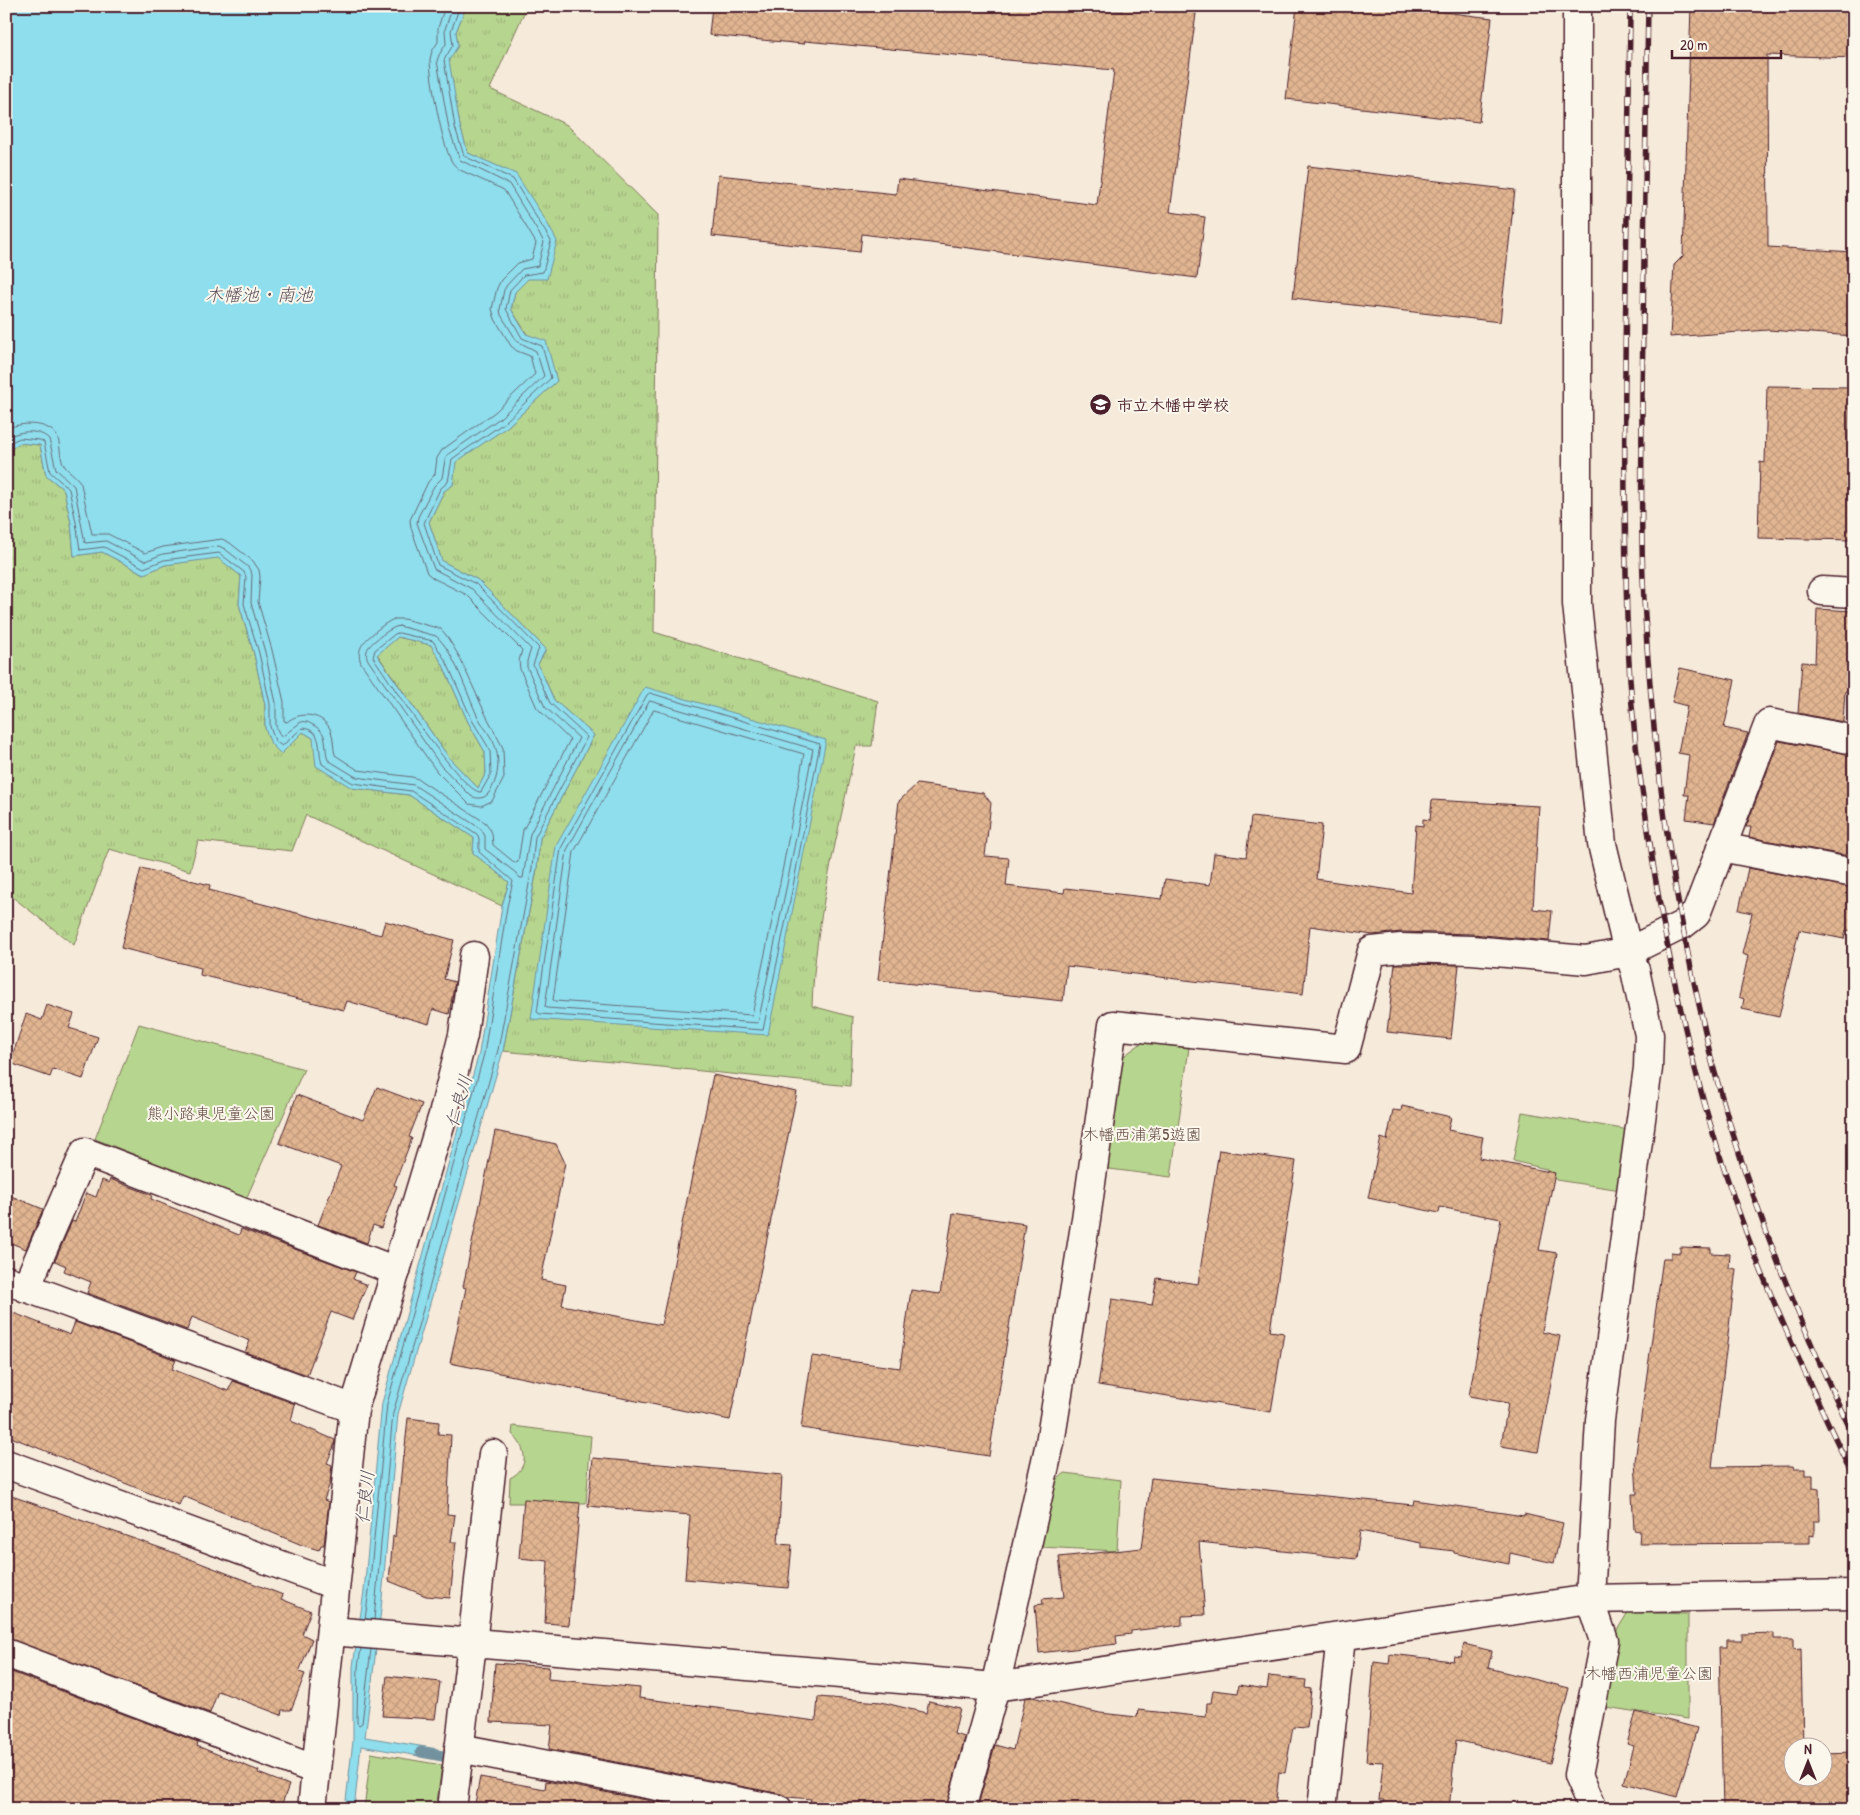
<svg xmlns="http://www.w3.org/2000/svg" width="1860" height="1815" font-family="'Patrick Hand','Klee One',sans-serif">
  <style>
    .grass { fill: url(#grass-tufts); stroke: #807a5c }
    .park { fill: #b6d58e; stroke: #807a5c }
    .water { fill: #8fdeed; stroke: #73929f; fill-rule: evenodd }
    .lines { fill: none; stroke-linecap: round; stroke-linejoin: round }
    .shore { stroke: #666b79; stroke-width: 1 }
    .stream { stroke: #73929f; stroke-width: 11 }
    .building { fill: url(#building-cross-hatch); stroke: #4a1f2b }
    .street-casing { stroke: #4a1f2b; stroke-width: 31 }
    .secondary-casing { stroke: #4a1f2b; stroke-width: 31 }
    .street { stroke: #fbf7ec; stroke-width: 28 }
    .secondary { stroke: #fbf7ec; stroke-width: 28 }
    .rail-casing { stroke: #4a1f2b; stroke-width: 5.5 }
    .rail { stroke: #fbf7ec; stroke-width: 4; stroke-dasharray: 11; stroke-linecap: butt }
    .labels { text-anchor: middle; stroke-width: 4; stroke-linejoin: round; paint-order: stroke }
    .poi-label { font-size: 16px; font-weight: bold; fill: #4a1f2b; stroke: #fbf7ec; text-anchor: start }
    .park-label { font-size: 16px; fill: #654c44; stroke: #fbf7ec }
    .water-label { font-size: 18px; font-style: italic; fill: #5b4f5c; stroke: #fbf7ec }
  </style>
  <defs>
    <pattern id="grass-tufts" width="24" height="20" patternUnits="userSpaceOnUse" patternTransform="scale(1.25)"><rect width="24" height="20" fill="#b6d58e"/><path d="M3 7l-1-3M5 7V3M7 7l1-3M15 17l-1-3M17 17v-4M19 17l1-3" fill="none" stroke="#9eb67b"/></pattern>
    <pattern id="building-cross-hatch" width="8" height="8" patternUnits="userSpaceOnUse" patternTransform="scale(1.25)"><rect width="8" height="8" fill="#e1b591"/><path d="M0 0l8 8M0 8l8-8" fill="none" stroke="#c39b7d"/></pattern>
  </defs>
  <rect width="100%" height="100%" fill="#f6eada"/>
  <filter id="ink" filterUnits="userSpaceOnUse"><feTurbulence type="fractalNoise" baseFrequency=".02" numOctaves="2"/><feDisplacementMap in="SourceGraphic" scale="10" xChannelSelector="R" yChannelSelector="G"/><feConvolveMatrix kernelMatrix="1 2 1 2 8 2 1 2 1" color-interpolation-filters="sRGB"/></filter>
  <g filter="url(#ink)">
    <!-- grass -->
    <g class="grass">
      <path d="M 466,6 L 527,6 L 490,89 L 567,125 L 658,215 L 654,632 L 878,701 L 872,746 L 856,746 C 839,831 815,918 812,1006 L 853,1017 L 850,1086 L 503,1051 L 537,869 L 540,838 L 594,735 L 554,700 L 538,664 L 546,649 L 478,580 L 442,561 L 429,522 L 444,491 L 453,485 L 455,462 L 507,427 L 557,381 L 511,309 L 515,292 L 528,279 L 516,175 L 468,153 L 460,126 L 448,60 L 458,46 L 456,32 Z"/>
      <polygon points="6,443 9,450 20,443 40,445 46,475 64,490 71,523 74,556 102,552 144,574 165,565 218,557 241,576 239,604 254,654 265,705 265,728 281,753 303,732 313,738 352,788 409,795 474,838 473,853 509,882 502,906 306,815 292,851 198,841 190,871 109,849 74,945 6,892"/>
      <polygon points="398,637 431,645 443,665 468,722 485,752 486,773 478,788 450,759 377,654"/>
    </g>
    <!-- park -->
    <g class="park">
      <polygon points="139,1024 304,1069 246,1199 95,1139"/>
      <polygon points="1143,1042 1189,1048 1171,1177 1102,1168 1121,1058"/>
      <polygon points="1522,1112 1629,1130 1621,1190 1556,1180 1546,1169 1513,1161"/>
      <path d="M 513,1426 L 591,1436 L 586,1503 L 509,1503 L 510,1478 C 530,1468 527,1448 512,1434 Z"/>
      <polygon points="1065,1473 1121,1480 1117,1551 1041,1547 1052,1484"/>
      <polygon points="1628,1612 1688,1614 1688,1719 1605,1707 1616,1632"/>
      <polygon points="371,1753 442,1765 436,1809 364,1809"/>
    </g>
    <!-- water -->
    <g class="water">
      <path d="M 6,6 L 466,6 L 456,32 L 458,46 L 449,60 L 460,126 L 468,153 L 516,174 L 546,221 L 557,241 L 547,279 L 528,279 L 515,292 L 511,309 L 526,334 L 546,341 L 557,381 L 507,427 L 456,462 L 453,485 L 444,491 L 429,522 L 442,561 L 478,580 L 546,649 L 538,664 L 554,700 L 594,735 L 540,838 L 537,868 L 503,1051 L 398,1414 L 381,1610 L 365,1737 L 438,1749 L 436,1759 L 361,1746 L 354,1809 L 345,1809 L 353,1741 L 353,1666 L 364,1591 L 382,1403 L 479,1053 L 502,906 L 509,882 L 473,853 L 474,838 L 409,795 L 352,788 L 316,766 L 313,738 L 303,732 L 281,754 L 271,744 L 265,728 L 265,705 L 254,654 L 239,604 L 241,576 L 218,558 L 165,565 L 144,574 L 102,552 L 74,556 L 71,523 L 64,490 L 46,475 L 40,445 L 20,443 L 8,450 L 6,443 ZM 398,637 L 431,645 L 443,665 L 468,722 L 485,752 L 486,773 L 478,788 L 450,759 L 377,655 Z"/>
      <polygon points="645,687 826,740 768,1035 531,1019 556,846"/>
    </g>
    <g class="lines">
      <!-- shore -->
      <g class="shore">
        <path d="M 6,429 C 19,422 48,421 57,436 C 61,445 59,455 63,463 C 66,471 77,475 81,484 L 92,534 L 108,534 L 145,553 L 163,547 L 222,539 L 230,543 L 253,561 L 259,570 L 260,577 L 258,602 L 272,650 L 284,702 L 284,721 L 287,722 C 301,710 324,714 331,731 C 334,739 333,748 335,755 L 358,770 L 412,777 L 418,779 L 486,823 L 492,833 L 493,845 L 515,863 L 518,862 L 523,830 L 570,740 L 537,708 L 520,669 L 519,661 L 522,650 L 467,595 L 433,578 L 427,573 L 411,528 L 410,520 L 428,482 L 435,474 L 437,458 L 442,450 L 495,412 L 535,374 L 530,356 L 517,351 L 511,346 L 495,319 L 492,309 L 497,288 L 501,280 L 518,263 L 532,259 L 536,243 L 504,190 L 460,170 C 456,167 454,165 452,162 C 442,145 430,79 430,59 L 432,51 L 438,42 L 438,28 L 445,6"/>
        <path d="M 6,438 C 18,431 38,428 49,439 L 56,469 L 74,486 L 85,543 L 106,541 L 145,561 L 163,554 L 219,546 L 225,549 L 248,567 L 252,574 L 251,603 L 265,652 L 276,703 L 276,726 L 280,736 L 283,736 L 301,722 C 306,721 308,722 313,725 C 330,734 323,744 328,760 L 356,777 L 414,785 L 481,829 L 485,836 L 485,849 L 516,873 L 520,878 L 523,878 L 530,834 L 579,738 L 545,707 L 527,667 L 527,661 L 531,649 L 472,589 L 434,569 L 417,523 L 418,517 L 434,486 L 442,478 L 445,460 L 447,455 L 500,418 L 544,376 L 536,351 L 517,341 L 501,315 L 500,309 L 504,290 L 507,285 L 522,269 L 538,266 L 544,242 L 509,184 L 460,160 L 449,129 L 437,61 L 439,55 L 446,44 L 445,29 L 453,6"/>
        <path d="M 6,444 L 20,438 L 40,440 L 44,442 L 50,472 L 69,489 L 76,522 L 80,550 L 104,547 L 144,568 L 164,560 L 219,553 L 244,572 L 246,577 L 244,604 L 259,653 L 270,704 L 270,727 L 275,741 L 282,746 L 302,728 C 324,730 317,748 322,764 L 353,783 L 411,791 L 477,834 L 479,838 L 479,852 L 513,881 L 507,907 L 484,1054 L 387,1404 L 369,1591 L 365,1619"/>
        <path d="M 394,619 L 404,619 L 441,629 L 446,635 L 459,656 L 485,713 L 503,748 L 504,778 L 492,801 L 481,806 L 469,804 L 437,772 L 361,663 C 355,647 366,640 377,630 C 382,626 387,622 394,619 Z"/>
        <path d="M 399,626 L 436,636 C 454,651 467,694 477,715 C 482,726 493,737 496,749 C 500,764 498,781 488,794 C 483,799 477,799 471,796 L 441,766 L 368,660 C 366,656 366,652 368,648 C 373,641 391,627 399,626 Z"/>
        <path d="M 399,633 L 433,641 L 447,663 L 472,720 L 490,750 L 491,774 L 481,792 C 462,794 387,677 373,657 L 375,650 L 395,634 Z"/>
        <polygon points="650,693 820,744 793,886 763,1030 540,1014 537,1012 561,848 647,695"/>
        <polygon points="650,701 813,749 787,884 758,1023 547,1008 545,1007 567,850"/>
        <polygon points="654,710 804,754 780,883 752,1015 555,1001 553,1000 574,852"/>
        <polyline points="374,1620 393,1413 498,1050 532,868 535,837 587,737 550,703 533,665 539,648 476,584 438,565 424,523 440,489 448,482 452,459 504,423 551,378 542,346 522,338 506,309 510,290 524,275 543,272 551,241 513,179 464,156 455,127 444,60 453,45 451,31 460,6"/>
        <polyline points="361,1649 358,1667 357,1717 357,1723 359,1725 362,1723 371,1649"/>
      </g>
      <!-- stream -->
      <polyline class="stream" points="421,1752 459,1759"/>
    </g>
    <!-- building -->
    <g class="building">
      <polygon points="712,6 1077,6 1122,11 1123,6 1197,6 1170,212 1205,217 1197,278 862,234 860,252 712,236 718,175 896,194 898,179 1097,205 1114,70 805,41 804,44 709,35"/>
      <polygon points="1297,6 1395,6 1492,18 1479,122 1286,99"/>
      <polygon points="1691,6 1854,6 1854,58 1767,55 1768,247 1854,252 1854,336 1768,330 1670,337 1674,265 1683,256"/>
      <polygon points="1308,166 1515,190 1500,322 1293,298"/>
      <polygon points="1767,386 1850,387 1848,462 1854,462 1854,540 1758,538 1760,462 1765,463"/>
      <polygon points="1817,609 1854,611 1854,692 1845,691 1843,722 1798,713 1802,662 1815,663"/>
      <polygon points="1680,668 1735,680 1724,728 1748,733 1714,823 1686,819 1689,795 1684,795 1689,755 1678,753 1687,706 1672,702"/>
      <polygon points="1779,741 1854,755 1854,857 1749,837 1751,827 1746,827"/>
      <polygon points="917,784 983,793 991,803 985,856 1009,858 1006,886 1064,893 1065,888 1162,899 1165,879 1210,885 1214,853 1246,857 1251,817 1322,825 1316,879 1411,893 1416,825 1423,826 1423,819 1430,820 1432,800 1539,806 1533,909 1552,911 1549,941 1472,934 1401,932 1373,935 1310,926 1303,994 1067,966 1063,1001 878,980 899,801"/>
      <polygon points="141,868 210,885 209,890 381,935 385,921 454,940 444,979 455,982 449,1014 433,1009 429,1024 347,1001 344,1010 200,975 201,968 121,948"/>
      <polygon points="1748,868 1854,888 1854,931 1846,930 1844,939 1799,930 1779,1017 1742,1009 1744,999 1739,997 1748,956 1742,954 1752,913 1739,910"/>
      <polygon points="1395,964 1459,965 1451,1039 1387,1032"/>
      <polygon points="47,1005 74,1014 69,1028 98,1037 83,1079 53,1069 50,1077 10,1063 26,1014 42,1020"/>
      <polygon points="713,1075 797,1092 730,1420 450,1363 466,1288 463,1287 495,1131 556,1144 565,1163 541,1280 566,1285 562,1305 661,1325"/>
      <polygon points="377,1087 422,1104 409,1137 412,1138 394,1185 397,1186 381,1228 373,1225 367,1243 318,1225 341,1166 279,1143 297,1095 363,1120"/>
      <polygon points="1402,1106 1451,1117 1448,1130 1483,1137 1479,1158 1555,1173 1539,1250 1557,1253 1542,1332 1560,1336 1538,1452 1501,1446 1508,1403 1469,1396 1501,1219 1440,1207 1439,1213 1368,1198 1381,1138 1387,1140 1393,1110 1401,1111"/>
      <polygon points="1219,1150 1296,1161 1270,1331 1284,1333 1271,1412 1098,1385 1112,1299 1152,1305 1157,1278 1198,1284"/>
      <polygon points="110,1179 152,1195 151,1199 239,1235 241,1229 356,1272 353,1279 367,1285 352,1320 331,1312 307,1375 245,1352 250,1341 192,1317 187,1330 87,1293 91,1282 64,1271 66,1266 55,1261 72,1221 75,1222 86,1193 96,1197 102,1180 109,1183"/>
      <polygon points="6,1194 43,1209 26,1249 6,1241"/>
      <polygon points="953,1213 1025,1224 989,1456 801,1428 812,1356 900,1368 911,1290 940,1294"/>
      <polygon points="1680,1247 1711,1248 1711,1253 1730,1254 1729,1268 1736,1269 1712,1467 1793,1466 1794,1469 1805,1469 1805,1475 1813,1475 1813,1488 1819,1489 1820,1521 1814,1521 1814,1536 1810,1535 1810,1543 1639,1544 1640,1531 1634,1530 1632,1494 1637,1494 1635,1461 1663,1258 1671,1258 1671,1252 1680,1253"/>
      <polygon points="6,1310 70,1335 75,1322 176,1360 172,1369 228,1391 233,1381 295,1404 291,1421 335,1440 334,1446 327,1463 332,1465 330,1483 324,1500 329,1502 324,1545 321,1545 319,1550 302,1545 183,1496 179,1505 6,1435"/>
      <polygon points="408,1418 439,1422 438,1434 451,1435 447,1514 455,1515 451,1542 456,1542 450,1598 426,1596 389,1581 393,1536 395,1537 403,1455 404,1456"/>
      <polygon points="593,1458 782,1475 778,1544 792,1545 788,1588 685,1579 690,1515 588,1506"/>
      <polygon points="1151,1478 1413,1505 1414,1500 1524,1516 1524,1514 1563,1523 1554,1563 1510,1553 1509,1564 1454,1553 1454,1551 1421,1547 1421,1543 1360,1531 1356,1559 1199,1542 1205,1615 1182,1616 1182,1625 1131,1631 1131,1634 1116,1636 1117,1644 1039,1653 1035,1605 1043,1604 1042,1599 1064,1597 1059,1557 1142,1548"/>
      <polygon points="6,1494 172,1552 283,1595 281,1599 311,1611 302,1634 312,1639 299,1672 305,1674 291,1710 282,1710 281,1715 218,1691 210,1713 6,1638"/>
      <polygon points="524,1499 580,1503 569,1625 545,1623 548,1561 519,1558"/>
      <polygon points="1774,1633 1774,1639 1793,1639 1793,1650 1801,1649 1803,1748 1792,1748 1792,1778 1822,1778 1822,1753 1854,1752 1854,1809 1723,1809 1719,1647 1727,1647 1727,1640 1742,1640 1742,1634"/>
      <polygon points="1464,1644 1492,1651 1488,1668 1569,1688 1550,1763 1456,1740 1449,1809 1383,1809 1384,1800 1379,1800 1383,1762 1366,1761 1374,1662 1389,1664 1390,1654 1453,1661 1454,1656 1461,1657"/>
      <polygon points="495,1663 549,1667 548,1679 640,1688 639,1698 816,1721 818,1697 881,1702 926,1713 929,1701 960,1708 954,1734 965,1737 946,1809 860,1809 861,1807 810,1802 811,1799 788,1797 781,1794 549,1749 552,1725 491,1722"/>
      <polygon points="6,1670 198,1742 197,1746 259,1771 258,1773 289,1785 280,1809 6,1809"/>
      <polygon points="387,1676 440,1682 435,1719 382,1716"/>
      <polygon points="1269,1676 1306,1680 1305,1688 1311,1689 1307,1728 1293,1727 1285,1773 1279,1772 1275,1809 977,1809 995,1745 1013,1750 1025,1698 1032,1697 1100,1713 1137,1717 1138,1710 1206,1717 1207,1703 1211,1703 1213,1690 1238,1693 1239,1685 1267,1689"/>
      <polygon points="1636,1712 1697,1728 1677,1797 1624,1783 1634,1746 1627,1744"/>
      <polygon points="480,1777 545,1789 546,1781 694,1809 474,1809"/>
    </g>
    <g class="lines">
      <defs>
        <g id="street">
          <polyline points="1822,591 1854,593"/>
          <polyline points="1721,847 1854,873"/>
          <polyline points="6,1280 354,1409"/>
          <polyline points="26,1288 85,1152 396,1271"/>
          <polyline points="6,1464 335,1585"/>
          <polyline points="331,1631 995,1687 1590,1599 1854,1594"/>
          <polyline points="6,1653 316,1770"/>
          <polyline points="459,1748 778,1809"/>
          <polyline points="312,1809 354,1409 443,1115 463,1035 474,956"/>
          <polyline points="452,1809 472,1644 493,1454"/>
          <polyline points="961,1809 995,1687 1050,1443 1086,1219 1113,1025 1346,1049 1372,951 1401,948 1472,950 1586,960 1628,952 1682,925 1696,914 1769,723 1854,740"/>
          <polyline points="1322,1809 1341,1637"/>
          <polyline points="1593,1809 1578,1775 1604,1641 1590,1599 1600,1420 1648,1068 1649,1035 1635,970 1628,952"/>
        </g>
        <polyline id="secondary" points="1577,6 1577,604 1602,844 1628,952"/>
      </defs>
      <!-- street casing -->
      <use href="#street" class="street-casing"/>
      <!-- secondary casing -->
      <use href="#secondary" class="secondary-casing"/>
      <!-- street -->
      <use href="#street" class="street"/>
      <!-- secondary -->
      <use href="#secondary" class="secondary"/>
      <defs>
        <g id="rail">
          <path d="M 1630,6 C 1629,170 1623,335 1625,499 C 1626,574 1626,651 1634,726 C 1637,758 1642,791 1647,823 C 1668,973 1702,1123 1758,1263 C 1787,1336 1820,1407 1854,1478"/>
          <path d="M 1648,6 C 1646,136 1643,266 1642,396 C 1642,469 1640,543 1645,616 C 1653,748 1670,880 1700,1009 C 1705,1030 1709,1052 1715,1073 C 1749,1197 1798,1321 1854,1437"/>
        </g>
      </defs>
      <!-- rail casing -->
      <use href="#rail" class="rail-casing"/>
      <!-- rail -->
      <use href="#rail" class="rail"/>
    </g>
  </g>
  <!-- icons -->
  <defs>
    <symbol id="school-disc" viewBox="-11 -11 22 22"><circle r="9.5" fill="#4a1f2b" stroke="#fbf7ec"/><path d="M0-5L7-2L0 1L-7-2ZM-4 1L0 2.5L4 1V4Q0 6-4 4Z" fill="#fff"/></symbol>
  </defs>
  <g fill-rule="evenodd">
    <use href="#school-disc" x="1088" y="392" width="25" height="25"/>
  </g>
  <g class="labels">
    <!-- poi labels -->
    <g class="poi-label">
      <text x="1117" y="411">市立木幡中学校</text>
    </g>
    <!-- park labels -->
    <g class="park-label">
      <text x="211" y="1119">熊小路東児童公園</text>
      <text x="1142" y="1140">木幡西浦第5遊園</text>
      <text x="1649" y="1679">木幡西浦児童公園</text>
    </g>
    <!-- water labels -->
    <g class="water-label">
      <text x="259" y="301">木幡池・南池</text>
      <text transform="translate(459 1101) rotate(-74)" y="6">仁良川</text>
      <text transform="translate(365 1497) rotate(-84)" y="6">仁良川</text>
    </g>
  </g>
  <!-- margin -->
  <rect width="1860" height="1815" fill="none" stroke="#fbf7ec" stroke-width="25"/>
  <rect x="12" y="12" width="1835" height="1790" fill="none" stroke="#4a1f2b" stroke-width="2" filter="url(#ink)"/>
  <!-- north arrow -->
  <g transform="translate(1808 1762)"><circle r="24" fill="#fbf7ec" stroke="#b4a19f"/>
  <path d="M0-4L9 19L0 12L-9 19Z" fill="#4a1f2b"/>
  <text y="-8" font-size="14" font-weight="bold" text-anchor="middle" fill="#4a1f2b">N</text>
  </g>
  <!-- scale -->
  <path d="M1672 50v8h109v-8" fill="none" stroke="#4a1f2b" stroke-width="2.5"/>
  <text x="1680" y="50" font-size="15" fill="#4a1f2b" stroke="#fbf7ec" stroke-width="4" paint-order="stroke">20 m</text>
</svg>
